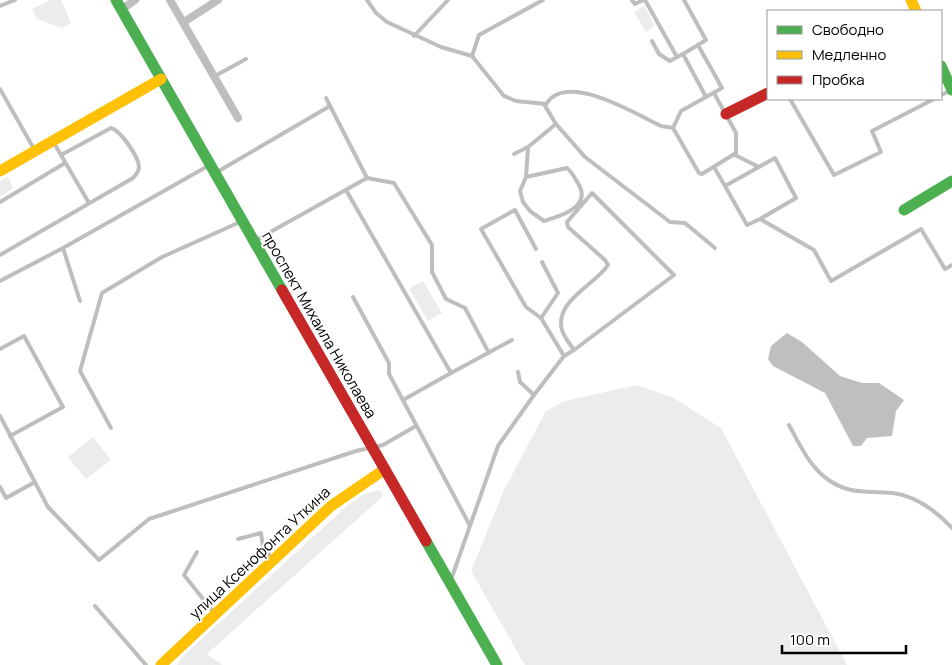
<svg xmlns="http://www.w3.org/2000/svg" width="952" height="665" font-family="Manrope,sans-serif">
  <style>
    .green { fill: #ececec }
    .water { fill: #bfbfbf }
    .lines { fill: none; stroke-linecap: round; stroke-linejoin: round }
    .lane { stroke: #bebebe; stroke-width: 4 }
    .street { stroke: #bebebe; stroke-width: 8 }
    .fast { stroke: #4caf50; stroke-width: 11 }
    .slow { stroke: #ffc107; stroke-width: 11 }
    .jam { stroke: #c62828; stroke-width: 11 }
    .labels { text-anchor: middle; stroke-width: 4; stroke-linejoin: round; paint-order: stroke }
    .street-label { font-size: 15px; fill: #000; stroke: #fff }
  </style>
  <rect width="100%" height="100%" fill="#fff"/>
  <!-- green -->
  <g class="green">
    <polygon points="51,0 61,0 71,23 62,28 37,19 32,9"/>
    <polygon points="644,6 655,26 646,32 634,12"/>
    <polygon points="8,177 13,188 0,197 0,181"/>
    <polygon points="423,281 442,313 428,321 409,289"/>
    <polygon points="637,385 672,397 721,428 847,665 525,665 471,571 504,490 546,411 565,401"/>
    <polygon points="93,437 111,460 86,479 68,457"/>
    <polygon points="378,490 383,493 382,497 207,654 222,665 177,665 181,658 349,504 362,495"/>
  </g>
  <!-- water -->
  <polygon class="water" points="787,333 802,342 840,376 862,383 879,383 904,400 896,411 892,436 867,438 861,446 853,446 825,393 773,366 768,359 771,346"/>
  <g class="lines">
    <!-- lane -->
    <g class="lane">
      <polyline points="367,0 376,13 387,22 441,47 472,56 504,96 516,101 546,104"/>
      <polyline points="632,0 635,4 643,0"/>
      <polyline points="645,0 677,57 683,54 706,97"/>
      <polyline points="684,0 706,40 698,45"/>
      <polyline points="0,6 15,0"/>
      <polyline points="414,36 448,0"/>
      <polyline points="652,41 659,54 670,61 677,57"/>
      <polyline points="472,56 479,35 543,0"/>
      <polyline points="215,76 246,59"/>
      <polyline points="0,89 34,149"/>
      <polyline points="941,95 950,91"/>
      <polyline points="326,98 367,178"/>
      <polyline points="790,99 834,175 881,152 872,131 934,99"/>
      <polyline points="556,124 585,157 670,222 685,223 715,248"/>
      <polyline points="673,128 681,111 722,88 698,45 683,54"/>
      <polyline points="54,143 89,203"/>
      <path d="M 514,154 L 528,147 L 556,124 L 545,106 C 564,69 635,114 661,126 L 673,128 L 699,173 L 702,174 L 736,153 L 736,133 L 714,93"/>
      <polyline points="735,155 757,166"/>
      <polyline points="714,167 725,186"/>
      <polyline points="217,172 330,106"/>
      <path d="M 526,177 L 567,168 C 572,172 575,178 579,185 C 591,207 561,216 544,221 L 530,211 L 523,202 L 520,191 L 526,177 L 528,147"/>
      <polyline points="346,190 451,373 512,340"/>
      <polyline points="0,202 65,163"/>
      <polyline points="760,219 796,198 775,158 725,186 747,225 760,219 814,250 831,281 921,229 945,269 952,265"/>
      <polyline points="256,240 367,178 394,183 432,245 432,272 446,299 465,308 489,353"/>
      <polyline points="63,248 80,301"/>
      <path d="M 0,255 L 133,178 C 136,175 139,172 139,167 C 139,157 120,130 111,128 L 61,155"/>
      <polyline points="0,281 63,248 208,166"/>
      <polyline points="353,297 389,363 389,374 469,524"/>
      <polyline points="541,318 558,293 542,262"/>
      <polyline points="0,349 24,336 63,407 10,436"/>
      <path d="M 564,356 L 574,350 C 570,344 564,337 562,330 C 554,301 596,284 608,265 L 605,260 L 568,227 L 567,222 L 592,193 L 674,275 L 574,350"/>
      <polyline points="534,395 564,356 541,318 526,307 481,229 515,210 536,249"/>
      <polyline points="403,400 451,373"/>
      <polyline points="0,416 48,507 99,560 149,519 356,451 383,445 416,426"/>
      <path d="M 789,425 C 800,445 810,468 830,481 C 854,496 868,490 893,493 C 916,496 937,512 952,528"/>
      <polyline points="111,428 80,371 102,293 162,257 240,222"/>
      <polyline points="0,487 6,498 35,482"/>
      <polyline points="238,539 261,533 263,547 272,558"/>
      <polyline points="197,552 184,575 215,614"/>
      <polyline points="452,577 498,446 534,395 520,382 518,372"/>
      <polyline points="95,606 146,665"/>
    </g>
    <!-- street -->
    <g class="street">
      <polyline points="170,0 238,118"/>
      <polyline points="121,10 135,0"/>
      <polyline points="184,22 218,0"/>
    </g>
    <!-- fast -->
    <g class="fast">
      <polyline points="116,0 282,290"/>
      <polyline points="941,66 952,90"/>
      <polyline points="904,210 952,181"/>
      <polyline points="426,541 497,665"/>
    </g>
    <!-- slow -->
    <g class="slow">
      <polyline points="911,0 916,11"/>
      <polyline points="0,171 161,79"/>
      <polyline points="161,665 331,506 385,469"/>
    </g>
    <!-- jam -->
    <g class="jam">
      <polyline points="726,114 768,93"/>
      <polyline points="282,290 426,541"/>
    </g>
  </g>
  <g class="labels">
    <!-- street labels -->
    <g class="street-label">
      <text transform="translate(319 325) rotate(60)" y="5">проспект Михаила Николаева</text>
      <text transform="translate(260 553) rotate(-43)" y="5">улица Ксенофонта Уткина</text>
    </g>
  </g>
  <!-- legend -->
  <rect x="767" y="10" width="175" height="90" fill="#ffffff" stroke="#999999"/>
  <rect x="777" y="26" width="25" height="8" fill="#4caf50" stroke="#999999"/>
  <text x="812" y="35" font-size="15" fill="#000000">Свободно</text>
  <rect x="777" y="51" width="25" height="8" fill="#ffc107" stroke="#999999"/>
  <text x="812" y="60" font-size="15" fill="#000000">Медленно</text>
  <rect x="777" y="76" width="25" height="8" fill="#c62828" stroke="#999999"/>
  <text x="812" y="85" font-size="15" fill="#000000">Пробка</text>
  <!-- scale -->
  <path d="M782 645v8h124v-8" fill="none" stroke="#000000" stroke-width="2.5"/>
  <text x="790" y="645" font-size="15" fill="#000000" stroke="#ffffff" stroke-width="4" paint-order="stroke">100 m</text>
</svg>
